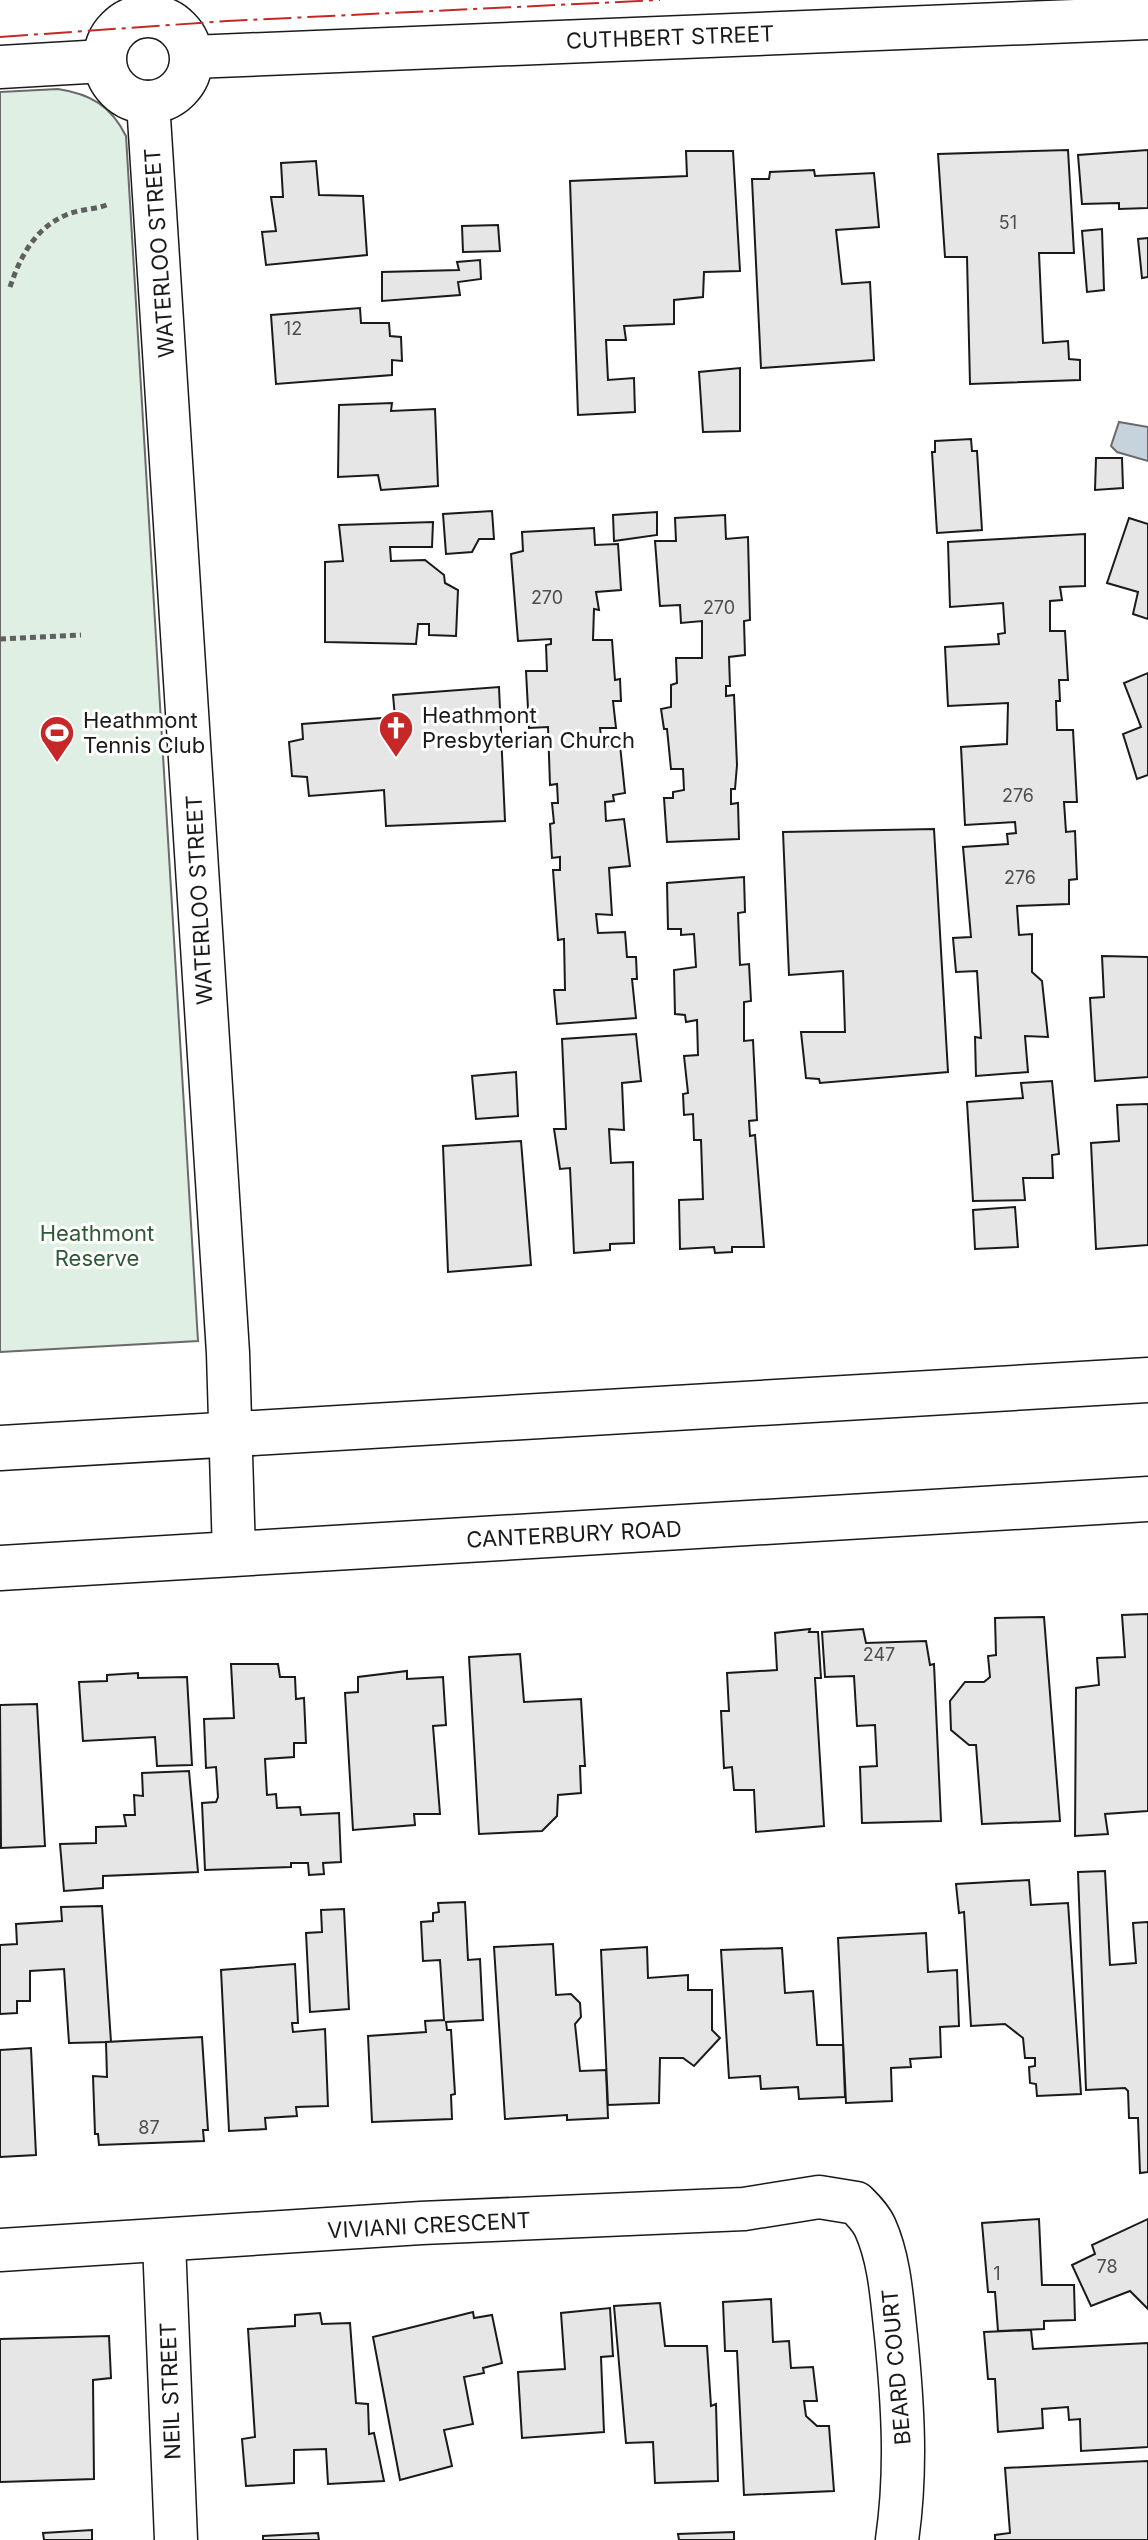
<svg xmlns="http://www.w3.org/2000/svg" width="1148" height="2540" font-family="Inter,sans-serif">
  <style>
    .green { fill: #e0efe3; stroke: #6a6a6a; stroke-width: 2 }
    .water { fill: #c6d2dc; stroke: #6a6a6a; stroke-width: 2 }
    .building { fill: #e6e6e6; stroke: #1a1a1a; stroke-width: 2 }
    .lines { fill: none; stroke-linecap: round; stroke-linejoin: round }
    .minor-casing { stroke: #1a1a1a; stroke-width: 45 }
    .primary-casing { stroke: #1a1a1a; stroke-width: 47 }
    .path { stroke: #5f5f5f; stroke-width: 5; stroke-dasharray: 6 4; stroke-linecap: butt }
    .minor { stroke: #fff; stroke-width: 42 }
    .primary { stroke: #fff; stroke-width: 44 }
    .power { stroke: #c62828; stroke-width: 2; stroke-dasharray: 28 6 4 6; stroke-linecap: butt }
    .labels { text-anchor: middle; stroke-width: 6; stroke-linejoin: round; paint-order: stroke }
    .number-label { font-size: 18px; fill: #4d4d4d }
    .street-label { font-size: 22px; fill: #1a1a1a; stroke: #fff }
    .poi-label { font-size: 22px; fill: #1a1a1a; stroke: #fff; text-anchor: start }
    .park-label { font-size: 22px; fill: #2b5a34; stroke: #fff }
  </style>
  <rect width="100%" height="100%" fill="#fff"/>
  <!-- green -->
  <path class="green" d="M 58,89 C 91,94 111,106 126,136 L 198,1341 L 0,1352 L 0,92 Z"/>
  <!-- water -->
  <polygon class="water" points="1119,422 1148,427 1148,461 1117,452 1111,446"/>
  <!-- building -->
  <g class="building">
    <polygon points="1068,150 1074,253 1039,253 1043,343 1068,341 1069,359 1080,360 1080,380 970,384 967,257 945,257 938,154"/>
    <polygon points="1148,150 1148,208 1119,209 1119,203 1082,204 1078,155"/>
    <polygon points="686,151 733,151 740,271 704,272 703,297 674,300 674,324 624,326 626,340 606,340 608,380 634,378 635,412 578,415 570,181 687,176"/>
    <polygon points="316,161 319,195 363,196 367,255 266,265 262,232 276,231 271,197 283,197 281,163"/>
    <polygon points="814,170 815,176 874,173 879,227 836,230 842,284 870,282 874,360 761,368 752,179 769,179 770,172"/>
    <polygon points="498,225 500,251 463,252 462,226"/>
    <polygon points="1102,229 1104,290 1087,292 1082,231"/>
    <polygon points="1148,238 1148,277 1142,278 1138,239"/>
    <polygon points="480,260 481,279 458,282 460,295 382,301 382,272 459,270 457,262"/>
    <polygon points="360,308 361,323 389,323 390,336 401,337 402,361 392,360 392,375 276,384 271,315"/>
    <polygon points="740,368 740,431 703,432 699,372"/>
    <polygon points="392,403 391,411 435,409 438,486 381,490 378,475 338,477 339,405"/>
    <polygon points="971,439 972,451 977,451 982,530 937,533 932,452 935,452 935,441"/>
    <polygon points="1096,458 1122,458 1123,488 1095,490"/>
    <polygon points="492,511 494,539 479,539 472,552 446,554 443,514"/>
    <polygon points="657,512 657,535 614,541 613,515"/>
    <polygon points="725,515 726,539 748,537 750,620 744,621 745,655 729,657 730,686 726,686 726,696 734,695 737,765 735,789 731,789 731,804 738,803 739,839 667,842 664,798 673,798 673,792 684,790 683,769 671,769 667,729 664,729 661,709 671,707 671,685 677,683 676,658 702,658 702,621 681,623 680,605 660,606 655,541 676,541 675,518"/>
    <polygon points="1129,518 1148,524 1148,619 1133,614 1138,592 1107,583"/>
    <polygon points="433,522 432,547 390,547 391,561 425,560 444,575 445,583 458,590 456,636 429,635 429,624 418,624 416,644 325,642 325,562 343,561 339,525"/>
    <polygon points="594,528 595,545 618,544 621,590 596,592 599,610 594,609 593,640 612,640 615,680 620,679 621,701 613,701 616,728 600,728 602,746 620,745 625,793 613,795 614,801 605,802 606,821 624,819 630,866 609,868 612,915 596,914 598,933 625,932 627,957 636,957 637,979 632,979 636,1018 557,1024 554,990 565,990 564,939 558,940 553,870 560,870 560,857 552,858 550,824 554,823 552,803 558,803 557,784 550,785 548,727 529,728 526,671 547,671 546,645 551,644 551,639 518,641 511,554 523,551 522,532"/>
    <polygon points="1085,534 1085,586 1060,587 1062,600 1050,601 1050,631 1065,631 1068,680 1059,680 1060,701 1056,701 1057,730 1073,730 1077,802 1064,802 1066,832 1075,831 1077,879 1069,880 1069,904 1017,906 1019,935 1032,934 1032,972 1042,981 1048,1037 1025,1036 1028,1072 976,1076 975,1037 981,1038 977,971 956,972 953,938 971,937 963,847 1008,844 1007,834 1016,833 1015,822 965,825 961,747 1007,744 1008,703 948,706 945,647 999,644 998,634 1005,633 1003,603 950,607 948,542"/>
    <polygon points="1148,673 1148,775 1137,779 1123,734 1141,727 1124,683"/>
    <polygon points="499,687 505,821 386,826 384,790 309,796 307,777 292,776 289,742 303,739 302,724 395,717 393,695"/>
    <polygon points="934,829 948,1072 820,1083 819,1079 806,1078 801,1032 845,1032 843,971 789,975 783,832"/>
    <polygon points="744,877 745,912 738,913 740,965 749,964 751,1001 744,1002 744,1041 753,1040 757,1120 749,1121 750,1136 755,1135 764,1247 732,1247 732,1252 715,1253 714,1247 680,1249 679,1200 703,1199 701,1140 694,1140 693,1114 684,1115 683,1094 688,1093 684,1056 698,1055 697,1020 686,1022 685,1015 675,1014 674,970 696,967 694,934 681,935 681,929 668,929 667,883"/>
    <polygon points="1102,956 1148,957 1148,1077 1095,1081 1090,998 1104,997"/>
    <polygon points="636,1034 641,1081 622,1083 624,1130 609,1129 611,1163 633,1162 634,1243 610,1244 610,1250 574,1253 570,1168 560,1169 554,1129 566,1129 562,1039"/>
    <polygon points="516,1072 518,1116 476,1119 472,1076"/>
    <polygon points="1052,1081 1059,1154 1052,1155 1053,1178 1023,1178 1025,1200 973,1201 967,1102 1023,1098 1021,1083"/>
    <polygon points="1148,1104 1148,1245 1096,1249 1091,1143 1119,1141 1117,1105"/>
    <polygon points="521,1141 531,1265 448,1272 443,1146"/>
    <polygon points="1015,1207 1018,1247 975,1249 973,1210"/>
    <polygon points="1148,1614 1148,1811 1105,1814 1108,1834 1075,1836 1076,1688 1099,1685 1097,1658 1125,1657 1122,1615"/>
    <polygon points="1044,1617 1060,1821 982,1824 976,1745 969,1745 951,1730 950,1701 965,1682 984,1682 990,1677 988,1656 996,1655 995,1618"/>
    <polygon points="810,1629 809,1632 818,1632 821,1678 815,1678 824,1826 756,1832 754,1790 734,1790 732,1767 724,1768 721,1711 729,1711 727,1673 777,1670 775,1633"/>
    <polygon points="863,1629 866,1643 926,1641 930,1665 934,1664 941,1821 862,1823 860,1767 877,1766 875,1725 857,1726 854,1676 825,1677 822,1632"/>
    <polygon points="520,1654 524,1702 581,1699 585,1766 580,1766 581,1793 558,1795 557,1816 542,1831 479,1834 469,1657"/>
    <polygon points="231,1664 278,1664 280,1677 295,1677 296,1699 304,1698 306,1743 294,1743 294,1757 265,1759 267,1795 276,1794 277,1808 300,1807 301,1815 339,1813 341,1862 323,1863 324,1874 309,1875 308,1863 291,1863 291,1867 205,1870 202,1803 216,1802 218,1797 216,1767 206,1768 204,1719 234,1718"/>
    <polygon points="407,1671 407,1679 443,1677 446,1725 433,1726 440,1814 414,1814 415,1825 353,1830 345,1693 358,1692 358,1677"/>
    <polygon points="138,1673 138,1678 187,1677 192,1765 157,1766 155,1737 83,1741 79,1682 107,1681 107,1675"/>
    <polygon points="37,1704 45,1846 1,1848 0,1705"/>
    <polygon points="189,1771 198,1872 103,1876 103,1888 64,1891 60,1844 96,1843 96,1827 126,1826 124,1815 135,1815 134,1795 143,1796 142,1773"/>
    <polygon points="1105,1871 1110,1965 1136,1963 1133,1923 1148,1922 1148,2172 1140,2173 1138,2118 1129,2118 1128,2091 1125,2088 1086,2090 1078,1872"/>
    <polygon points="1029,1880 1031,1905 1068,1903 1081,2094 1037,2096 1036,2084 1030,2083 1029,2067 1035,2066 1035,2058 1025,2058 1023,2038 1005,2024 971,2026 964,1912 959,1913 956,1884"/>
    <polygon points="465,1902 468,1960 480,1959 483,2020 446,2022 447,2030 451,2030 455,2094 451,2095 452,2119 372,2122 368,2036 426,2032 425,2021 444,2020 440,1960 423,1961 421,1922 433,1921 433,1913 439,1912 438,1903"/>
    <polygon points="102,1906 111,2042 69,2043 64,1969 30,1971 30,2001 17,2001 17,2013 0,2014 0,1945 17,1944 16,1924 62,1921 61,1907"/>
    <polygon points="344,1909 349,2009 310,2012 306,1933 322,1932 321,1910"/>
    <polygon points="926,1933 928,1972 957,1970 959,2026 940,2027 941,2057 910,2059 911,2067 891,2068 892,2101 846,2103 838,1938"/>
    <polygon points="553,1944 556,1995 571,1994 580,2003 581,2017 575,2024 580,2071 606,2070 608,2118 567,2120 567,2115 505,2119 494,1947"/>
    <polygon points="647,1947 648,1978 688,1975 688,1990 712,1990 712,2030 720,2038 694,2066 683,2058 660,2058 659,2103 608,2105 601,1950"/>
    <polygon points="782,1948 785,1993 813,1991 817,2045 843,2045 845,2097 799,2099 798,2087 761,2089 760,2076 729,2078 721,1950"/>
    <polygon points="295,1964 298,2023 292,2023 293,2032 325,2029 328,2106 296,2107 297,2116 265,2118 266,2129 229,2131 221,1970"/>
    <polygon points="202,2037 208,2130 203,2130 204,2141 99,2145 98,2134 95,2134 93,2076 107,2077 106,2042"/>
    <polygon points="31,2048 36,2155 0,2157 0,2050"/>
    <polygon points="1039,2219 1042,2285 1074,2285 1075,2320 1044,2321 1044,2329 998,2331 995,2292 988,2292 982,2223"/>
    <polygon points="1148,2219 1148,2309 1130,2291 1091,2306 1072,2265 1095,2254 1092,2245"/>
    <polygon points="771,2299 773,2342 789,2341 791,2368 813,2367 817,2401 804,2401 806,2416 817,2426 829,2426 834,2491 744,2495 737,2351 725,2351 723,2302"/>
    <polygon points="660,2303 665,2346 707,2346 711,2406 716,2404 718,2481 655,2483 653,2442 626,2443 614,2306"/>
    <polygon points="610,2308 613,2356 601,2357 604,2432 522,2438 518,2372 565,2369 561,2313"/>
    <polygon points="473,2312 474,2318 492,2315 502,2363 483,2368 484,2373 464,2377 473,2424 444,2430 452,2466 400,2480 373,2337"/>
    <polygon points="320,2313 322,2324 350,2323 356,2403 368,2404 369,2434 374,2433 384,2481 328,2484 326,2449 294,2450 294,2483 246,2486 242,2439 255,2437 248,2329 295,2326 295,2315"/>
    <polygon points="1031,2330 1033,2349 1148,2343 1148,2447 1081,2451 1080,2419 1069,2420 1068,2407 1042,2409 1043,2428 998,2432 995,2379 988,2379 984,2332"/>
    <polygon points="109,2336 111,2378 93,2380 94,2479 0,2482 0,2339"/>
    <polygon points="1148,2461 1148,2540 995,2540 995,2535 1010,2533 1005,2468"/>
    <polygon points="92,2530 92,2540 44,2540 43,2533"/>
    <polygon points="734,2532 734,2540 679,2540 678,2534"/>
    <polygon points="318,2533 319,2540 263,2540 263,2536"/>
  </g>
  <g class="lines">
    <defs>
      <g id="minor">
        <circle cx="148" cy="59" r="43"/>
        <polyline points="192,57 1148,18"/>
        <polyline points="0,67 104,61"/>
        <polyline points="148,102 228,1353 234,1554"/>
        <polyline points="164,2242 176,2540"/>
        <path d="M 0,2250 L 421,2223 L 744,2209 L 819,2197 L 856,2203 C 863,2210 871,2218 875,2227 C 890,2260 892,2301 896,2336 C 903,2406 907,2471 897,2540"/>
      </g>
      <g id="primary">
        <polyline points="0,1448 1148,1380"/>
        <polyline points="0,1568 1148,1499"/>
      </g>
    </defs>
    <!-- minor casing -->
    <use href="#minor" class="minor-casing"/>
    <!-- primary casing -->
    <use href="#primary" class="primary-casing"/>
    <!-- path -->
    <g class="path">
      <path d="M 10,287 C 20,257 35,228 66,215 C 79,209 95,210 109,204"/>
      <polyline points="0,639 81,635"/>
    </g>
    <!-- minor -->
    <use href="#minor" class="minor"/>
    <!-- primary -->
    <use href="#primary" class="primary"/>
    <!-- power -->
    <polyline class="power" points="0,37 227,21 660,0"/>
  </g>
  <!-- icons -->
  <defs>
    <symbol id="church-pin" viewBox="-11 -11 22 30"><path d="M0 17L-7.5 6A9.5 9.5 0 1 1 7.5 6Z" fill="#c62828" stroke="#fff"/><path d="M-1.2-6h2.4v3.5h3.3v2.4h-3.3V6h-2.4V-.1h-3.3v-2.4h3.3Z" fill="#fff"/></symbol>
    <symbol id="stadium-pin" viewBox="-11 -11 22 30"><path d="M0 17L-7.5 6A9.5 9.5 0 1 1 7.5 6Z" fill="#c62828" stroke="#fff"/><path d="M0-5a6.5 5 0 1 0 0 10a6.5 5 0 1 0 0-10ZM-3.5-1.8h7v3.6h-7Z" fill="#fff"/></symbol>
  </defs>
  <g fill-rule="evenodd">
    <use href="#church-pin" x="376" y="708" width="40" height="54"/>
    <use href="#stadium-pin" x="37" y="713" width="40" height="54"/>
  </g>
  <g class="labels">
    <!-- number labels -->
    <g class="number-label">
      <text x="1008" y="229">51</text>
      <text x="293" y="335">12</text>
      <text x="547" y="604">270</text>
      <text x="719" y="614">270</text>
      <text x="1018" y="802">276</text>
      <text x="1020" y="884">276</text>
      <text x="879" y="1661">247</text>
      <text x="149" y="2134">87</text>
      <text x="1107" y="2273">78</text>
      <text x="997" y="2280">1</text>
    </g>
    <!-- street labels -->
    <g class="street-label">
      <text transform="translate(670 37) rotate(-2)" y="8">CUTHBERT STREET</text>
      <text transform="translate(159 253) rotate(-94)" y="8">WATERLOO STREET</text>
      <text transform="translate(199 900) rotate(-93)" y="8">WATERLOO STREET</text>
      <text transform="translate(574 1534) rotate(-3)" y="8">CANTERBURY ROAD</text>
      <text transform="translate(429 2225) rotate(-3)" y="8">VIVIANI CRESCENT</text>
      <text transform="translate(896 2367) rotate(-95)" y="8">BEARD COURT</text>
      <text transform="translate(170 2391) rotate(-92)" y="8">NEIL STREET</text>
    </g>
    <!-- poi labels -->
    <g class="poi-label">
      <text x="422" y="723">Heathmont<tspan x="422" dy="25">Presbyterian Church</tspan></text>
      <text x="83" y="728">Heathmont<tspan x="83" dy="25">Tennis Club</tspan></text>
    </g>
    <!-- park labels -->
    <g class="park-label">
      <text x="97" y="1241">Heathmont<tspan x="97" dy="25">Reserve</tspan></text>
    </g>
  </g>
</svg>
